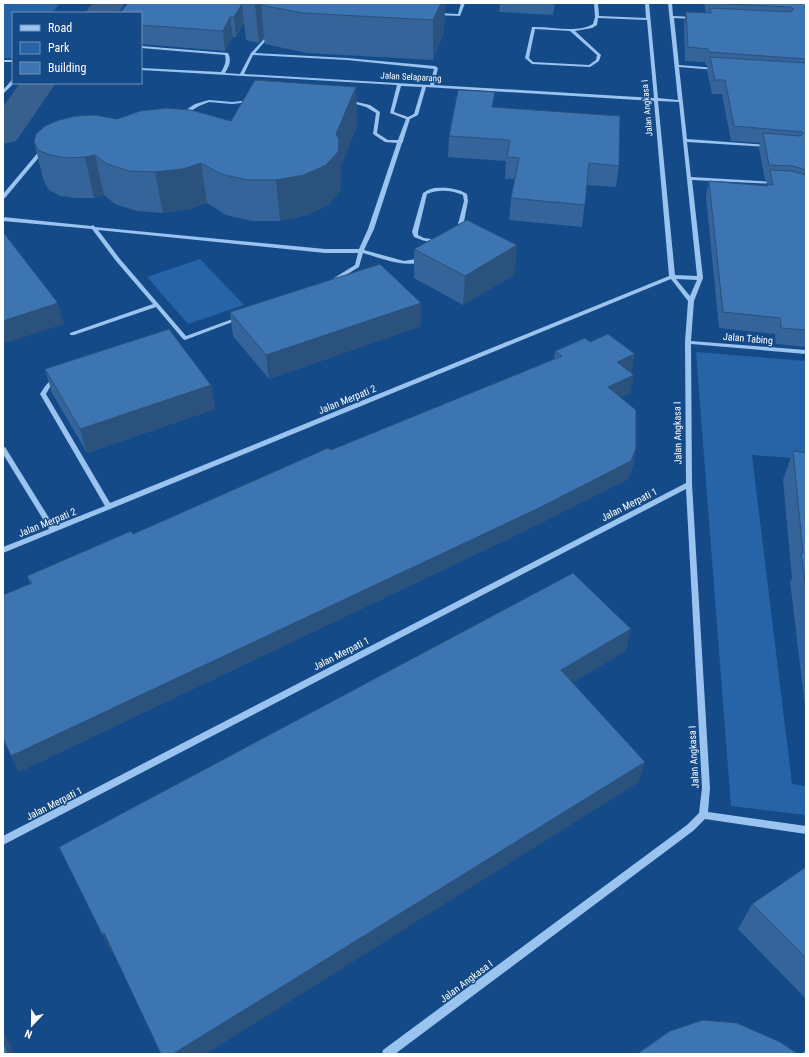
<svg xmlns="http://www.w3.org/2000/svg" width="809" height="1057" font-family="'Roboto Condensed',sans-serif">
  <style>
    .green { fill: #2664a7 }
    .lines { fill: none; stroke-linecap: round; stroke-linejoin: round }
    .river { fill: #38608e; fill-rule: evenodd }
    .minor { fill: #9ac3ef; fill-rule: evenodd }
    .wall { fill: #346499 }
    .shaded-wall { fill: #2b517d }
    .building { fill: #3d74b2; stroke: #2b517d }
    .labels { text-anchor: middle; stroke-width: 3; stroke-linejoin: round; paint-order: stroke }
    .far-street-label { font-size: 9px; fill: #fff; stroke: #144a88 }
    .street-label { font-size: 10px; fill: #fff; stroke: #144a88 }
  </style>
  <rect width="100%" height="100%" fill="#144a88"/>
  <!-- green -->
  <g class="green">
    <polygon points="3,3 60,3 52,13 13,13 13,58 3,58"/>
    <polygon points="200,259 244,305 188,324 147,277"/>
    <polygon points="696,352 806,361 806,459 752,455 792,784 806,786 806,815 731,806"/>
  </g>
  <g class="lines">
    <!-- river -->
    <g class="river">
      <polygon points="93,3 125,3 118,13 85,13"/>
      <polygon points="20,83 56,83 16,141 3,144 3,107"/>
    </g>
    <!-- minor -->
    <g class="minor">
      <polygon points="461,3 465,3 460,16 436,15 434,14 436,13 458,14"/>
      <path d="M 594,3 L 598,3 L 599,16 L 646,18 L 645,3 L 649,3 L 658,98 L 678,100 L 668,3 L 672,3 L 673,16 L 694,17 L 695,18 L 693,19 L 674,18 L 679,65 L 716,68 L 718,69 L 716,70 L 679,67 L 687,139 L 768,145 L 770,146 L 768,147 L 687,142 L 691,177 L 776,182 L 778,183 L 776,184 L 692,180 L 703,278 L 694,301 L 691,341 L 806,350 L 806,354 L 691,344 L 692,484 L 710,788 L 708,812 L 806,826 L 806,834 L 705,819 L 693,831 L 395,1054 L 382,1054 L 383,1050 L 687,825 L 699,813 L 702,788 L 686,489 L 3,845 L 3,836 L 686,483 L 685,342 L 688,301 L 671,279 L 3,553 L 3,547 L 49,529 L 3,454 L 3,447 L 5,447 L 54,526 L 105,506 L 40,394 C 45,386 48,381 57,377 L 60,379 L 51,385 L 46,394 L 110,503 L 669,276 L 654,101 L 426,87 L 418,115 L 410,119 L 403,141 L 403,142 L 402,143 L 374,229 L 364,250 L 404,261 L 422,258 L 425,260 C 408,270 381,258 363,253 L 359,267 L 333,283 L 331,282 L 331,280 L 355,265 L 358,253 L 325,253 L 98,230 L 120,259 L 186,336 L 238,317 L 240,316 L 243,318 L 185,340 L 183,339 L 156,307 L 74,335 L 70,335 L 70,333 L 153,304 L 116,261 L 92,229 L 3,221 L 3,217 L 91,226 L 93,225 L 95,227 L 325,249 L 359,249 L 368,229 L 397,143 L 385,142 L 373,134 L 376,113 L 366,107 L 346,101 L 348,100 L 370,105 L 380,112 L 377,133 L 388,140 L 398,140 L 406,119 L 390,113 L 397,85 L 141,70 L 141,68 L 221,72 C 224,67 227,62 225,55 L 141,48 L 141,46 L 228,53 C 232,61 229,66 225,73 L 240,74 L 251,53 L 265,38 L 267,39 L 255,53 L 347,58 L 435,66 L 438,68 L 434,85 L 654,98 L 647,20 L 598,18 L 597,25 L 592,28 L 575,31 L 601,55 L 599,61 L 590,67 L 532,64 L 525,58 L 532,27 C 550,26 577,34 593,24 L 595,17 ZM 535,29 L 570,31 L 597,55 L 596,60 L 589,65 L 533,62 L 529,58 ZM 253,55 L 347,60 L 434,69 L 430,85 L 244,74 ZM 401,86 L 422,87 L 414,114 L 408,117 L 394,112 ZM 658,101 L 679,102 L 697,276 L 675,275 ZM 676,279 L 697,280 L 690,296 Z"/>
      <rect x="3" y="60" width="10" height="2"/>
      <polygon points="12,80 13,80 14,83 3,94 3,90"/>
      <polygon points="209,100 232,102 250,100 252,101 250,102 232,104 209,102 199,106 184,115 180,114 195,104"/>
      <polygon points="41,149 45,150 5,198 3,198 3,194"/>
      <path d="M 434,188 C 445,187 458,188 467,194 L 468,201 L 462,232 L 459,234 L 456,232 L 464,201 L 463,195 C 451,190 439,189 427,194 L 418,232 L 418,235 L 424,238 L 439,240 L 440,241 C 432,244 421,240 414,237 L 412,232 L 423,193 L 428,190 Z"/>
    </g>
  </g>
  <!-- wall -->
  <g class="wall">
    <polygon points="128,3 445,3 444,32 433,60 306,53 265,44 264,38 259,43 246,40 244,23 236,37 233,37 225,51 141,44 141,13"/>
    <polygon points="500,3 555,3 553,15 499,12"/>
    <polygon points="704,3 806,3 806,347 776,344 775,334 719,328 706,196 709,181 766,186 767,180 765,180 759,148 760,143 731,141 722,94 712,94 707,70 708,66 706,65 705,62 685,61 684,25 686,12 706,13"/>
    <polygon points="356,87 357,126 341,166 341,179 340,192 328,205 307,215 280,221 252,221 226,215 207,203 190,209 163,213 137,211 115,204 104,195 94,198 76,198 60,196 49,190 44,182 34,142 117,119 231,121"/>
    <polygon points="494,107 619,166 616,187 587,185 582,227 509,220 511,198 515,179 505,179 506,161 448,157 449,136"/>
    <polygon points="414,249 515,274 463,305 414,278"/>
    <polygon points="230,312 421,326 269,379 233,336"/>
    <polygon points="555,351 632,371 630,372 631,392 620,397 636,448 633,466 628,479 535,526 19,772 11,756 30,584 27,576 133,534 331,450 554,359"/>
    <polygon points="45,369 211,385 215,409 87,453 52,393"/>
    <polygon points="793,451 806,453 806,715 790,581 792,578 783,480"/>
    <polygon points="806,867 806,999 738,929 752,904"/>
  </g>
  <!-- shaded-wall -->
  <g class="shaded-wall">
    <polygon points="250,3 263,3 261,5 264,38 259,43 255,4"/>
    <polygon points="441,3 445,3 444,32 433,60 433,20"/>
    <polygon points="242,4 244,23 236,37 234,17"/>
    <polygon points="230,17 233,37 225,51 223,31"/>
    <polygon points="356,87 357,126 341,166 341,179 340,192 328,205 307,215 280,221 276,180 336,134"/>
    <polygon points="495,92 493,112 492,107"/>
    <polygon points="95,155 104,195 94,198 85,157"/>
    <polygon points="201,163 207,203 190,209 163,213 155,172"/>
    <polygon points="517,245 515,274 463,305 465,276"/>
    <polygon points="58,303 64,324 3,344 3,321"/>
    <polygon points="421,303 421,326 269,379 266,355"/>
    <polygon points="635,354 632,371 614,379 617,362"/>
    <polygon points="634,375 631,392 605,405 608,387"/>
    <polygon points="211,385 215,409 87,453 80,429"/>
    <polygon points="636,448 633,466 628,479 535,526 19,772 11,756"/>
    <polygon points="631,629 626,651 557,692 561,670"/>
    <polygon points="645,762 639,782 206,1054 173,1054"/>
    <polygon points="104,933 112,951 111,952 102,934"/>
    <polygon points="3,1033 10,1043 14,1054 8,1054 3,1040"/>
  </g>
  <!-- building -->
  <g class="building">
    <polygon points="128,3 242,3 242,4 234,17 230,17 223,31 141,25 141,13 120,13"/>
    <polygon points="263,3 441,3 433,20 303,13 261,5"/>
    <polygon points="709,3 806,3 806,59 708,52 708,49 688,47 686,12 711,13 710,8 790,12 794,9 790,7"/>
    <polygon points="710,57 806,63 806,170 792,166 769,165 763,133 800,136 803,134 803,132 734,126 725,80 715,80"/>
    <polygon points="255,80 356,87 336,134 339,139 338,152 326,165 304,175 276,180 247,180 221,174 201,163 183,169 155,172 129,171 107,164 95,155 85,157 67,158 50,155 38,150 34,142 36,134 45,126 59,120 76,116 94,115 117,119 140,111 166,108 191,110 231,121"/>
    <polygon points="458,90 495,92 492,107 620,116 619,166 589,163 585,205 511,198 519,158 507,157 510,140 449,136"/>
    <polygon points="770,170 791,171 806,175 806,330 781,328 780,318 723,312 709,181 768,186 767,184 773,185"/>
    <polygon points="467,220 517,245 465,276 414,249"/>
    <polygon points="3,232 58,303 3,321"/>
    <polygon points="380,264 421,303 266,355 230,312"/>
    <polygon points="169,329 211,385 80,429 45,369"/>
    <polygon points="608,334 635,354 617,362 634,375 608,387 636,410 636,448 631,461 537,509 11,756 3,738 3,595 32,583 27,576 131,531 133,534 328,448 331,450 562,356 555,351 585,338 590,342"/>
    <polygon points="793,451 806,453 806,587 801,553 803,553"/>
    <polygon points="573,573 631,629 561,670 645,762 173,1054 161,1054 104,933 102,934 59,847"/>
    <polygon points="806,867 806,958 752,904"/>
    <polygon points="703,1020 737,1023 780,1042 798,1054 637,1054 670,1031"/>
    <polygon points="3,1040 8,1054 3,1054"/>
    <polygon points="806,1049 806,1054 801,1054"/>
  </g>
  <g class="labels">
    <!-- far-street labels -->
    <g class="far-street-label">
      <text transform="translate(411 77) rotate(3)" y="3">Jalan Selaparang</text>
      <text transform="translate(647 108) rotate(-95)" y="3">Jalan Angkasa I</text>
    </g>
    <!-- street labels -->
    <g class="street-label">
      <text transform="translate(748 338) rotate(5)" y="4">Jalan Tabing</text>
      <text transform="translate(347 399) rotate(-22)" y="4">Jalan Merpati 2</text>
      <text transform="translate(677 433) rotate(-91)" y="4">Jalan Angkasa I</text>
      <text transform="translate(629 504) rotate(-27)" y="4">Jalan Merpati 1</text>
      <text transform="translate(47 522) rotate(-22)" y="4">Jalan Merpati 2</text>
      <text transform="translate(341 653) rotate(-27)" y="4">Jalan Merpati 1</text>
      <text transform="translate(693 757) rotate(-93)" y="4">Jalan Angkasa I</text>
      <text transform="translate(54 803) rotate(-27)" y="4">Jalan Merpati 1</text>
      <text transform="translate(466 981) rotate(-37)" y="4">Jalan Angkasa I</text>
    </g>
  </g>
  <!-- border -->
  <rect width="809" height="1057" fill="none" stroke="#ffffff" stroke-width="8"/>
  <!-- legend -->
  <rect x="12" y="12" width="130" height="72" fill="#144a88" stroke="#7292b8"/>
  <rect x="20" y="25" width="20" height="6" fill="#9ac3ef" stroke="#7292b8"/>
  <text x="48" y="32" font-size="12" fill="#ffffff">Road</text>
  <rect x="20" y="42" width="20" height="12" fill="#2664a7" stroke="#7292b8"/>
  <text x="48" y="52" font-size="12" fill="#ffffff">Park</text>
  <rect x="20" y="62" width="20" height="12" fill="#3d74b2" stroke="#7292b8"/>
  <text x="48" y="72" font-size="12" fill="#ffffff">Building</text>
  <!-- north arrow -->
  <g transform="translate(32 1025) rotate(202)" stroke="#144a88" stroke-width="3" paint-order="stroke">
  <path d="M0-3L7 15L0 10L-7 15Z" fill="#ffffff"/>
  <text y="-6" font-size="11" font-weight="bold" text-anchor="middle" fill="#ffffff">N</text>
  </g>
</svg>
